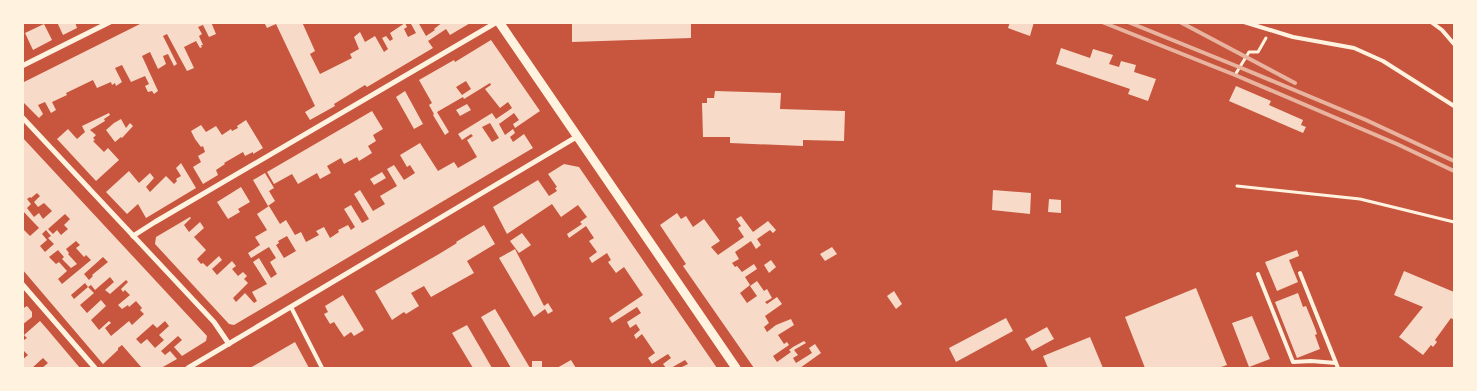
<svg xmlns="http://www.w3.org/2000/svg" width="1477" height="391" font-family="'Asap Condensed',sans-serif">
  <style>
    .building { fill: #f7dbc8; fill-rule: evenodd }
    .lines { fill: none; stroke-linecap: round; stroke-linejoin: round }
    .path { stroke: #fff3e0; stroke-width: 3 }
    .service { stroke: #fff3e0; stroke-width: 4 }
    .minor { stroke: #fff3e0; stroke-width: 5 }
    .tertiary { stroke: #fff3e0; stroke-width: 9 }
    .rail { stroke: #e9b49f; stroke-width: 4 }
  </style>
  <rect width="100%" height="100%" fill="#c8553d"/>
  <!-- building -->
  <g class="building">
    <polygon points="57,22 75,22 77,28 63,35"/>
    <polygon points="144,22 211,22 216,34 209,37 203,25 198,27 202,34 199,36 203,45 201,45 202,47 200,48 196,41 184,47 194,68 187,71 167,34 163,36 177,64 174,66 168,54 163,56 166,64 158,69 150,52 142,56 158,91 154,94 152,91 148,92 145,86 149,84 145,76 131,82 122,65 115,68 122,82 116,86 115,83 112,85 111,82 97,88 93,80 66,93 67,95 52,102 56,110 51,113 45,102 38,105 43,114 39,118 22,101 22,83"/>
    <polygon points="264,22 302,22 315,51 310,54 320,74 352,58 350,54 359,49 354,37 360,32 365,42 375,36 384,52 388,49 382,38 386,36 390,41 393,39 390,33 405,23 407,27 404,29 408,37 416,33 410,22 418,22 426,36 435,30 434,29 443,22 472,22 450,35 446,29 428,41 433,48 367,87 365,85 334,104 335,106 310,120 305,112 315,106 276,24 267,28"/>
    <polygon points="572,22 691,22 691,38 572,42"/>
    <polygon points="1010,22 1034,22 1030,36 1008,28"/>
    <polygon points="44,24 52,40 33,50 25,33"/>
    <path d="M 491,40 L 540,111 L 515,128 L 513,124 L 519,120 L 514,113 L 499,124 L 505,135 L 513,129 L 515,133 L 510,137 L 513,142 L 524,134 L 533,148 L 234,325 L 229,324 L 155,244 L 156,237 L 190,217 L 191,218 L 184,225 L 189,232 L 200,222 L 204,228 L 194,237 L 206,250 L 197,259 L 201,264 L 203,263 L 207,267 L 219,256 L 222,260 L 212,269 L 217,275 L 232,261 L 236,266 L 232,269 L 238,276 L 243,272 L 247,276 L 244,279 L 248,283 L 233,298 L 236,302 L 245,293 L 254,303 L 257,301 L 252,292 L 267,284 L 253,262 L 259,258 L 271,278 L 277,274 L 270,262 L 276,258 L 269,247 L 251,258 L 248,253 L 260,245 L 255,237 L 267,230 L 257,214 L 269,206 L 280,224 L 286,220 L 295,235 L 301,232 L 306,242 L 319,235 L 316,231 L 324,227 L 330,238 L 339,232 L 338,230 L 348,225 L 351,230 L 355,227 L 344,209 L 351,205 L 362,223 L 369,219 L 354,194 L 360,190 L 373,211 L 385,204 L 380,196 L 397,186 L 387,169 L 394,165 L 404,180 L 415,173 L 410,165 L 407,167 L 400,155 L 420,143 L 438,171 L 454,162 L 458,168 L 477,157 L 467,140 L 473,136 L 471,134 L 462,140 L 458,134 L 492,113 L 496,119 L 512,108 L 508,102 L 500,108 L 485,89 L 491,85 L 490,83 L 464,99 L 463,97 L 437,112 L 449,132 L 445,135 L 433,115 L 434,114 L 429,105 L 432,103 L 419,80 L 454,60 L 455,62 ZM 466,81 L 471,89 L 462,95 L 456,87 ZM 490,123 L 499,138 L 492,142 L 482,127 ZM 287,236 L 296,251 L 284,258 L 276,245 L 279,243 L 278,241 Z"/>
    <polygon points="1061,48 1090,58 1093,49 1113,55 1109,64 1119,67 1121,61 1136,65 1134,72 1156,79 1148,101 1128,94 1130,89 1056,64"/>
    <polygon points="1236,86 1271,101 1269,105 1303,120 1301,125 1306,127 1303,133 1229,101"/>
    <polygon points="405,91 423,124 414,129 396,97"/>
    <polygon points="715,91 781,93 780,109 845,111 844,141 803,140 803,146 730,143 730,137 703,137 702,103 707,103 707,98 714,98"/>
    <polygon points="467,104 471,110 460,116 456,110"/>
    <polygon points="372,111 383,129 373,135 376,141 368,146 372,153 359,161 357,157 344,164 341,158 327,166 331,173 320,179 317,173 298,184 292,174 274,184 267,172"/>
    <polygon points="109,113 110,115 104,119 105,121 90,130 96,135 93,138 95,140 93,141 104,152 108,148 119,160 96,181 57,139 68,129 77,139 85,132 82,126"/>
    <polygon points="121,119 126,128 130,123 133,126 122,138 121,137 115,142 106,130 114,123"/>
    <polygon points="246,120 263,148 253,154 253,152 245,156 243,152 224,163 225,164 216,170 218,175 203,184 193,167 201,162 198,156 205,152 203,146 201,147 195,139 191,131 201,125 206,132 216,126 222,135 231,129 232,131 238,128 237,126"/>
    <path d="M 22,137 L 207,336 L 206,341 L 182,356 L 174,347 L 182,340 L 178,336 L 161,351 L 165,355 L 170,351 L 177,359 L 161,368 L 142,368 L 122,345 L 118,348 L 118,350 L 103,364 L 22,269 L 22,228 L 30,236 L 39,228 L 22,210 L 22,188 L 24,187 L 22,185 ZM 37,193 L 40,196 L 34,202 L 38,207 L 44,203 L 52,211 L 43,219 L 39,213 L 34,217 L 27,208 L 31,204 L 27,199 L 30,197 L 31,198 ZM 65,214 L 70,219 L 64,225 L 68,229 L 61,235 L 57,230 L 53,234 L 48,229 ZM 46,230 L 51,236 L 48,238 L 54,244 L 45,252 L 40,246 L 47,240 L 42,234 ZM 76,241 L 80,245 L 76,248 L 84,257 L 86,255 L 91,260 L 62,284 L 58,279 L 67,271 L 59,262 L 56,264 L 49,257 L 58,250 L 64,257 L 62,259 L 71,268 L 77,264 L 68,254 L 69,253 L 66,249 ZM 103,257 L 108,262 L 92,275 L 93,276 L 89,280 L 84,274 ZM 110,277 L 114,282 L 105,290 L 110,294 L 126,280 L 128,282 L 121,289 L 123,292 L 125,290 L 130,295 L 118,305 L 122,309 L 128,305 L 129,307 L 136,301 L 142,308 L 140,310 L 144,314 L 132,325 L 129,321 L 111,336 L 105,328 L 111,323 L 109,321 L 99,330 L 91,320 L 106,306 L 101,300 L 87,313 L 80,305 L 94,293 L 88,287 L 91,285 L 95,290 ZM 85,283 L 88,287 L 74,299 L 71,295 ZM 165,321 L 169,326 L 159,335 L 164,340 L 155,348 L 147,339 L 141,344 L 136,339 L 153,324 L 157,328 Z"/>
    <polygon points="181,163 196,188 146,218 138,204 127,214 106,192 129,171 139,183 150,173 154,178 146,187 150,192 166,176 174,184 177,181 176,179 181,176 176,168"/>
    <polygon points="564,164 579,167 717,368 680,368 688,364 685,360 671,368 666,368 663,364 671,358 668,354 652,364 648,358 655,353 642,334 636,339 634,335 640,330 636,324 630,328 627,322 641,313 637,307 612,323 609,318 643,295 624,267 616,273 608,262 611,260 607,253 592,263 589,258 597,252 589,241 594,238 586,226 569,238 567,234 582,224 580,222 587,217 578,205 561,217 552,204 507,234 493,207 538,180 549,196 557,191 555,188 557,187 548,174"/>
    <polygon points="382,172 386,178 374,185 370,179"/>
    <polygon points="265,173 274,188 269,191 275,201 268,206 253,180"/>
    <polygon points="241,187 250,202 238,209 240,212 228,219 217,202"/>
    <polygon points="993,190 1031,193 1030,214 992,210"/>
    <polygon points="1049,199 1061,200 1061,213 1048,212"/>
    <polygon points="677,213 681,219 686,216 693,227 704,219 720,241 711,247 718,255 744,237 738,228 741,226 736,219 741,216 753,232 768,221 776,230 773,233 770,230 757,239 761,245 756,249 751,241 735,252 739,259 732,263 735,267 737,266 742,272 754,264 757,269 745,277 750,285 740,293 747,303 757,296 750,286 757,281 764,291 767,289 772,298 765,302 767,304 777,297 782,304 765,316 769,323 764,327 767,332 776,325 791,319 794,325 778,335 784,344 787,342 789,345 773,356 777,362 791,352 789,350 793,347 804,341 806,343 794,350 798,355 793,358 796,363 812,353 809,348 815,344 821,353 800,368 754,368 683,266 686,264 660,225"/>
    <polygon points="484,225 495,244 467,261 474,273 431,297 424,286 411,293 419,306 406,314 404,312 392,320 375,291 439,254 457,243 456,242"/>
    <polygon points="522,233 531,245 519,253 510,241"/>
    <polygon points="832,247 837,254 825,261 820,254"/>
    <polygon points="515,249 544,306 548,303 553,311 548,314 545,309 534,317 499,258"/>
    <polygon points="1297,250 1299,256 1289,260 1298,282 1277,291 1265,262"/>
    <polygon points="771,260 776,267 769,273 764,265"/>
    <polygon points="1404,271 1454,292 1454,320 1451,318 1435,340 1437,342 1433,347 1431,345 1423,355 1399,337 1423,307 1394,295"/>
    <polygon points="1196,288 1227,365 1218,368 1145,368 1125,317"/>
    <polygon points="894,291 902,304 896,309 887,296"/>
    <polygon points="1298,293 1303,307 1306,306 1315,328 1317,334 1315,335 1320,349 1297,358 1275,302"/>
    <polygon points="343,295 364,330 354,336 351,332 344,337 334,322 330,324 324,314 328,312 325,306"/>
    <polygon points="27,306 32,312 32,317 22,325 22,309"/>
    <polygon points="495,309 530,368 511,368 481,317"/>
    <polygon points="1252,316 1270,359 1249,367 1232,323"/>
    <polygon points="1006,318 1013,331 956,362 949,348"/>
    <polygon points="40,321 47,329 80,368 42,368 48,363 43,358 32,368 22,368 22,360 28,355 22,349 22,338 24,340 27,338 24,335"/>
    <polygon points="467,325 492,368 473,368 452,333"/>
    <polygon points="1047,327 1054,339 1032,351 1025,339"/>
    <polygon points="1090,337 1103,368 1048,368 1043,356"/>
    <polygon points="295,342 309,368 250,368"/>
    <polygon points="571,360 576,368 557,368"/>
    <rect x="532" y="361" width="10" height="7"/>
  </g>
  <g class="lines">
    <!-- path -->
    <g class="path">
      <polyline points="1235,75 1249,52 1258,52 1266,38"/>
      <polyline points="1237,186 1360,199 1454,222"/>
    </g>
    <!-- service -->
    <g class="service">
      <polyline points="1244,22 1293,37 1354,48 1383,61 1454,106"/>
      <polyline points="1431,22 1442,30 1454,44"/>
      <polyline points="1300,273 1338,368"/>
      <polyline points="1258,274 1293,362 1311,361 1336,363"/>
      <polyline points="291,307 322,368"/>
    </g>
    <!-- minor -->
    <g class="minor">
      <polyline points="22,66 110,22"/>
      <polyline points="22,117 214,322 229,344"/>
      <polyline points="133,236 155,222 497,22"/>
      <polyline points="22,284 95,368"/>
      <polyline points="188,368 578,136"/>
    </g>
    <!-- tertiary -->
    <polyline class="tertiary" points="499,22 736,368"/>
    <!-- rail -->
    <g class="rail">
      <polyline points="1102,22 1235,75 1397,144 1454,171"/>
      <polyline points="1128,22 1239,67 1366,120 1454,161"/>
      <polyline points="1180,22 1295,83"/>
    </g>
  </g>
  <!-- border -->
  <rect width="1477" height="391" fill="none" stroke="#fff3e0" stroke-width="48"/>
</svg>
